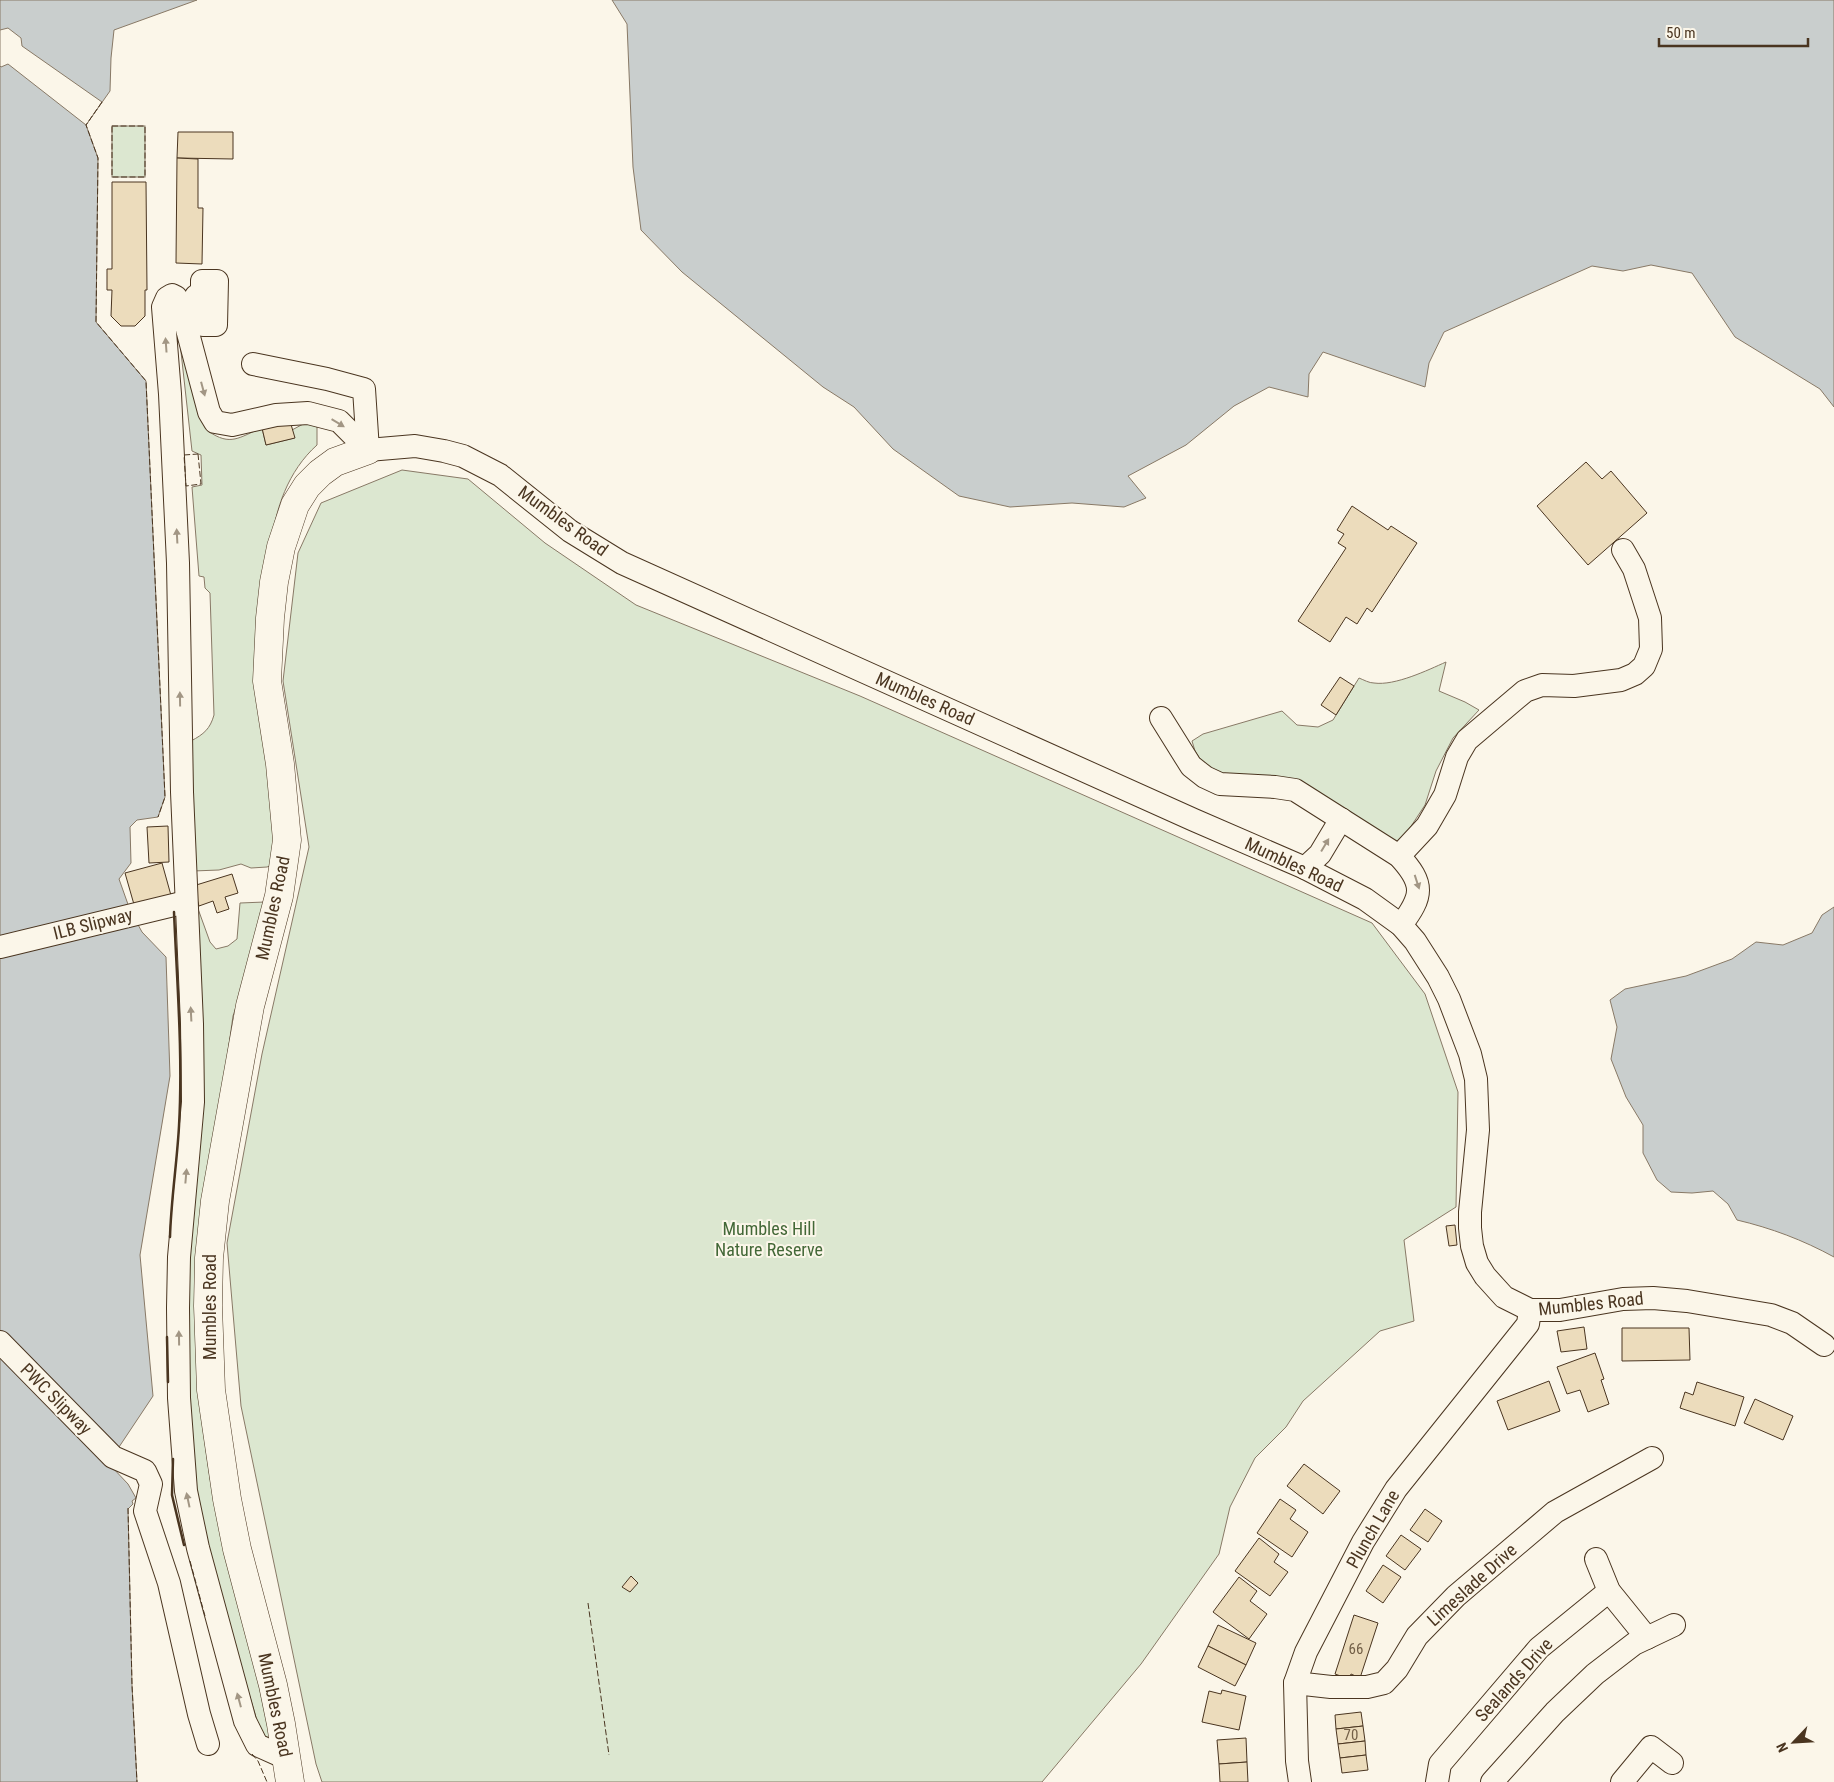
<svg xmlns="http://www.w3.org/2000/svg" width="1834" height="1782" font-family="'Roboto Condensed',sans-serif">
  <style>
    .green { fill: #dce7d0; stroke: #887966 }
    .water { fill: #c9cecd; stroke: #887966 }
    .pier { fill: #fbf6e9; stroke: #887966 }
    .building { fill: #ecdcbc; stroke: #4a3520 }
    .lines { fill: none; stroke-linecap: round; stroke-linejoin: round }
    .minor-casing { stroke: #4a3520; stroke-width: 24 }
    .major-casing { stroke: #4a3520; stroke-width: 29 }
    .minor { stroke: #fbf6e9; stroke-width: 22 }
    .major { stroke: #fbf6e9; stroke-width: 28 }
    .fence { stroke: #4a3520; stroke-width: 1; stroke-dasharray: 6 2.5; stroke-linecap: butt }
    .wall { stroke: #4a3520; stroke-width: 2.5 }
    .oneway { fill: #a29684 }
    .labels { text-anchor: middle; stroke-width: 4; stroke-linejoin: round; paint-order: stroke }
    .number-label { font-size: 15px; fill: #725f47 }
    .street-label { font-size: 18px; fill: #4a3520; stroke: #fbf6e9 }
    .park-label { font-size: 18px; fill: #436837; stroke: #fbf6e9 }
  </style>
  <rect width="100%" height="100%" fill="#fbf6e9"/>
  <!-- green -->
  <g class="green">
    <rect x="112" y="126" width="33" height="51"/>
    <path d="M 177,316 L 208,431 C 231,447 239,437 262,428 L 266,445 L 294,438 L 292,430 L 305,423 L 317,424 L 317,445 C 288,471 275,509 271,547 L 278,863 L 267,867 L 251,868 L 241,864 L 219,870 L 193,871 L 191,741 C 204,734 210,729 214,715 L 210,593 L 205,588 L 204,577 L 199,576 L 192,487 L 202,485 L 201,455 L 192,451 Z"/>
    <polygon points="402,470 468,479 545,543 636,605 860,696 1372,923 1425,994 1458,1092 1456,1207 1404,1240 1414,1321 1380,1331 1303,1401 1286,1427 1255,1458 1230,1507 1219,1554 1141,1664 1042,1782 322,1782 316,1764 241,1406 227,1243 262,1054 309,847 283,681 298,553 321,503"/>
    <path d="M 1446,662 L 1439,691 L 1465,702 L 1479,710 L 1453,738 L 1436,771 L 1425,805 L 1400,843 L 1390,841 L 1261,783 L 1207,770 L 1195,751 L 1192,741 L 1203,734 L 1282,711 L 1297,725 L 1318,727 L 1333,720 L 1359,678 C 1364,680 1369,683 1374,683 C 1395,686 1428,670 1446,662 Z"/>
    <polygon points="265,902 259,936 233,1016 226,1066 200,1407 210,1478 234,1588 254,1660 271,1742 263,1741 223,1606 191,1477 185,1416 197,906 210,942 216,949 228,946 237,939 240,903"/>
  </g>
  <!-- water -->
  <g class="water">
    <polygon points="0,0 197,0 114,30 111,58 110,91 86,125 98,158 96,322 146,381 165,797 158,817 137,820 130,827 131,863 119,879 130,910 142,932 166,957 170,1076 140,1255 153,1396 113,1456 111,1466 128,1484 136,1498 132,1501 133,1504 128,1509 132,1685 137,1782 0,1782"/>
    <polygon points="612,0 1834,0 1834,407 1820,389 1735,337 1692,273 1651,265 1623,271 1592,266 1444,332 1429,363 1425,387 1323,352 1309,374 1308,397 1269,387 1234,406 1186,445 1128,476 1146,498 1124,507 1072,503 1010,507 959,496 893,449 854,407 823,387 682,272 641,230 633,167 627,24"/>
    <path d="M 1834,907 L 1834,1257 C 1803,1240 1771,1228 1737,1220 L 1728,1204 L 1713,1191 L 1692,1193 L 1671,1192 L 1657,1180 L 1643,1153 L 1643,1125 L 1626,1097 L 1611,1059 L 1617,1027 L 1610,1000 L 1625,989 L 1686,976 L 1732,959 L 1756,942 L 1783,945 L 1812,933 L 1822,915 Z"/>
  </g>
  <!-- pier -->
  <polygon class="pier" points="8,28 21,38 22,46 102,102 86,125 8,64 1,67 0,66 0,30"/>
  <!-- building -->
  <g class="building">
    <polygon points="178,132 233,132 233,159 177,158"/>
    <polygon points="177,158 198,159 198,208 203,208 202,264 176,263"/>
    <polygon points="112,182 146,182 147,290 145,290 145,316 135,326 121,326 111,316 112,290 107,290 107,269 112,269"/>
    <polygon points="290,421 295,438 266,445 262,428"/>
    <polygon points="1586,462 1602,479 1611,471 1647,513 1588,565 1537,506"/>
    <polygon points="1352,506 1388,530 1391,526 1417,543 1372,612 1367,608 1357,624 1346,617 1330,642 1298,621 1346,548 1338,543 1344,534 1337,530"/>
    <polygon points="1340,677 1354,686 1336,715 1321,705"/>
    <polygon points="168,826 169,862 149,863 147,827"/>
    <polygon points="162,863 172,899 135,908 125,873"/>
    <polygon points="232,874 238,893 225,897 229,909 217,913 213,901 199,906 193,886"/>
    <polygon points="1455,1225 1457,1245 1449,1246 1446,1226"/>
    <polygon points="1584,1327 1587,1349 1561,1352 1557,1331"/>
    <polygon points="1622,1328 1689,1328 1690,1360 1622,1361"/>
    <polygon points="1595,1353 1604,1379 1601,1380 1609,1404 1588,1412 1580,1390 1567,1394 1557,1367"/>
    <polygon points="1549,1381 1560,1411 1508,1430 1497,1401"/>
    <polygon points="1697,1382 1744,1397 1735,1426 1680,1408 1685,1392 1693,1395"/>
    <polygon points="1755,1399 1793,1416 1783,1440 1744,1423"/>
    <polygon points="1304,1464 1340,1491 1323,1514 1287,1486"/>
    <polygon points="1280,1499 1296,1510 1290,1519 1308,1532 1292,1557 1257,1533"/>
    <polygon points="1425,1509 1442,1521 1428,1542 1410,1530"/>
    <polygon points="1401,1535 1421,1549 1405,1570 1386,1556"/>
    <polygon points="1259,1538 1279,1554 1274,1562 1288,1572 1270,1596 1235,1571"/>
    <polygon points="1383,1565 1401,1577 1383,1603 1366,1591"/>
    <polygon points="631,1576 638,1583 630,1592 622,1587"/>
    <polygon points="1239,1577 1257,1591 1250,1601 1267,1614 1249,1639 1213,1612"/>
    <polygon points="1354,1615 1378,1623 1360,1678 1351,1674 1349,1679 1335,1674"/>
    <polygon points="1218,1625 1256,1643 1246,1665 1208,1646"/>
    <polygon points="1208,1646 1246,1665 1235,1686 1198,1667"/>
    <polygon points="1222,1690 1246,1696 1239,1730 1202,1722 1209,1691 1221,1694"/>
    <polygon points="1361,1712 1363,1726 1336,1729 1335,1715"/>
    <polygon points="1363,1726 1365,1741 1338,1744 1336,1729"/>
    <polygon points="1246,1738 1247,1762 1219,1764 1217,1740"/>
    <polygon points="1365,1741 1366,1755 1340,1758 1338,1744"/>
    <polygon points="1366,1755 1368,1770 1342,1773 1340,1758"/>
    <polygon points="1247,1762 1248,1782 1220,1782 1219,1764"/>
  </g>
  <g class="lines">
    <defs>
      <g id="minor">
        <polygon points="202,281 217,281 216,325 203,325 203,312 196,312 196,296 202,296"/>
        <polyline points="253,364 327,379 364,389 368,450"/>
        <polyline points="368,450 415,446 444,451 463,456 500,475 570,531 622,563 1194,820 1305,868 1365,899 1401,925 1415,941 1438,977 1449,999 1470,1054 1476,1079 1478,1130 1470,1212 1470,1228 1472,1246 1477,1263 1485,1276 1504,1297 1530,1310 1560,1310 1623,1299 1653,1298 1687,1301 1771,1315 1792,1323 1824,1345"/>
        <path d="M 1161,718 L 1191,766 L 1205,777 L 1220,784 L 1275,787 L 1295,790 L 1399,856 C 1425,884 1423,896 1401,925"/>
        <polyline points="1399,856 1427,826 1445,795 1457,757 1467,740 1525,691 1542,685 1574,686 1621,680 1635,674 1644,666 1651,649 1650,618 1634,569 1623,550"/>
        <polyline points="1305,868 1320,854 1341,819"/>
        <polyline points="0,947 186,902"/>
        <polyline points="0,1342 113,1457 145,1471 151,1484 145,1511 169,1583 199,1714 208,1744"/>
        <polyline points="1596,1559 1609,1591 1647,1638"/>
        <polyline points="1295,1683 1331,1687 1367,1687 1384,1683 1397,1669 1417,1636 1456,1596 1555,1512 1652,1458"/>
        <polyline points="286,1758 257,1745 245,1721 198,1548 186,1491 179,1398 178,1308 179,1257 193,1102 192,1024 182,792 178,563 170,394 163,307 167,298 172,295 176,297 180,303 209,412 215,422 232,425 276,415 308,413 339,421 368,450"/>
        <polyline points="1300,1782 1297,1761 1295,1683 1306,1652 1363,1542 1396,1489 1528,1324 1530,1310"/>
        <polyline points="1437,1782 1440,1764 1539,1648 1609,1591"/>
        <polyline points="1492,1782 1555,1712 1595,1674 1634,1644 1674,1625"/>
        <polyline points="1622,1782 1651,1747 1672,1763"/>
      </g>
      <polyline id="major" points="290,1782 281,1724 273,1685 237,1549 227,1499 211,1390 208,1306 209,1258 215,1201 250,1006 279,896 287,840 280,764 267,681 270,618 274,582 281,547 295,505 307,486 320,473 335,462 368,450"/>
    </defs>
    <!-- minor casing -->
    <use href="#minor" class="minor-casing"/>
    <!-- major casing -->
    <use href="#major" class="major-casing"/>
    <!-- minor -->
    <use href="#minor" class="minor"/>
    <!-- major -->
    <use href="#major" class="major"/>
    <!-- fence -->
    <g class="fence">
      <polyline points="102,102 86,125 98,158 96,322 146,381 165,797 158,817"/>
      <rect x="112" y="126" width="33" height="51"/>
      <polygon points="198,454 201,484 186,486 184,455"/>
      <polyline points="128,1508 132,1685 137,1782"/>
      <polyline points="190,1561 205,1616"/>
      <polyline points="588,1603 609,1755"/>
      <polyline points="252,1754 258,1761 267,1782"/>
    </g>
    <!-- wall -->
    <g class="wall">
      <path d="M 170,1237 C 171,1200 177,1163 179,1126 C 183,1055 177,983 174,912"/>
      <polyline points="167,1337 168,1382"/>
      <polyline points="173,1459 172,1495 184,1545"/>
    </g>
  </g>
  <!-- one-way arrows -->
  <defs><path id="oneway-solid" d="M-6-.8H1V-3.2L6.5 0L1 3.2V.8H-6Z" transform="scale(1.25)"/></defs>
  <g class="oneway">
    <use href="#oneway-solid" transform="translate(166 345) rotate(-94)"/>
    <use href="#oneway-solid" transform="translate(203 389) rotate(75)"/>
    <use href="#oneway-solid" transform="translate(338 423) rotate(31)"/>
    <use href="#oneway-solid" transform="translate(177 536) rotate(-93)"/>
    <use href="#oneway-solid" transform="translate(180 699) rotate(-91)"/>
    <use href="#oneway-solid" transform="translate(1325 845) rotate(-59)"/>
    <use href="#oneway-solid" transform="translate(1417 882) rotate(72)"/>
    <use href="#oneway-solid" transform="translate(191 1014) rotate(-93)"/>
    <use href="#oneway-solid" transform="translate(186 1176) rotate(-85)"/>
    <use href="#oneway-solid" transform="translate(179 1338) rotate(-91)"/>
    <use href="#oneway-solid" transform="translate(188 1500) rotate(-102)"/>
    <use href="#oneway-solid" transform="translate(239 1700) rotate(-105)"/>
  </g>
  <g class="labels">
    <!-- number labels -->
    <g class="number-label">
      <text x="1356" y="1654">66</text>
      <text x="1351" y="1740">70</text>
    </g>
    <!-- street labels -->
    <g class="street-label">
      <text transform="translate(563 521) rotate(36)" y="6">Mumbles Road</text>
      <text transform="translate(925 699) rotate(24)" y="6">Mumbles Road</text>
      <text transform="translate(1294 865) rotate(25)" y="6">Mumbles Road</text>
      <text transform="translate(273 908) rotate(-78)" y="6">Mumbles Road</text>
      <text transform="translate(93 924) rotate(-14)" y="6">ILB Slipway</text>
      <text transform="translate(1591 1304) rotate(-6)" y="6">Mumbles Road</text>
      <text transform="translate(210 1307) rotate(-90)" y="6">Mumbles Road</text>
      <text transform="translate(56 1399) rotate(45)" y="6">PWC Slipway</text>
      <text transform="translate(1373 1529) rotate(-60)" y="6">Plunch Lane</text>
      <text transform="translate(1472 1585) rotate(-42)" y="6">Limeslade Drive</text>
      <text transform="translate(1514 1680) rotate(-48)" y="6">Sealands Drive</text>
      <text transform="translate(275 1705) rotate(78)" y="6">Mumbles Road</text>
    </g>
    <!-- park labels -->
    <g class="park-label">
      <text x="769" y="1235">Mumbles Hill<tspan x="769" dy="21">Nature Reserve</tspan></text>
    </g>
  </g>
  <!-- north arrow -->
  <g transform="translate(1794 1742) rotate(245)" stroke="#fbf6e9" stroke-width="4" paint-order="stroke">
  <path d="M0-4L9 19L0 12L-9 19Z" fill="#4a3520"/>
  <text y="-8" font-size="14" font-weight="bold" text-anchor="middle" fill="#4a3520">N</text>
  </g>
  <!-- scale -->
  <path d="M1659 38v8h149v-8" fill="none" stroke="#4a3520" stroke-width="2.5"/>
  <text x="1666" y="38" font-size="15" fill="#4a3520" stroke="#fbf6e9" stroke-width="4" paint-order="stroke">50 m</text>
</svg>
